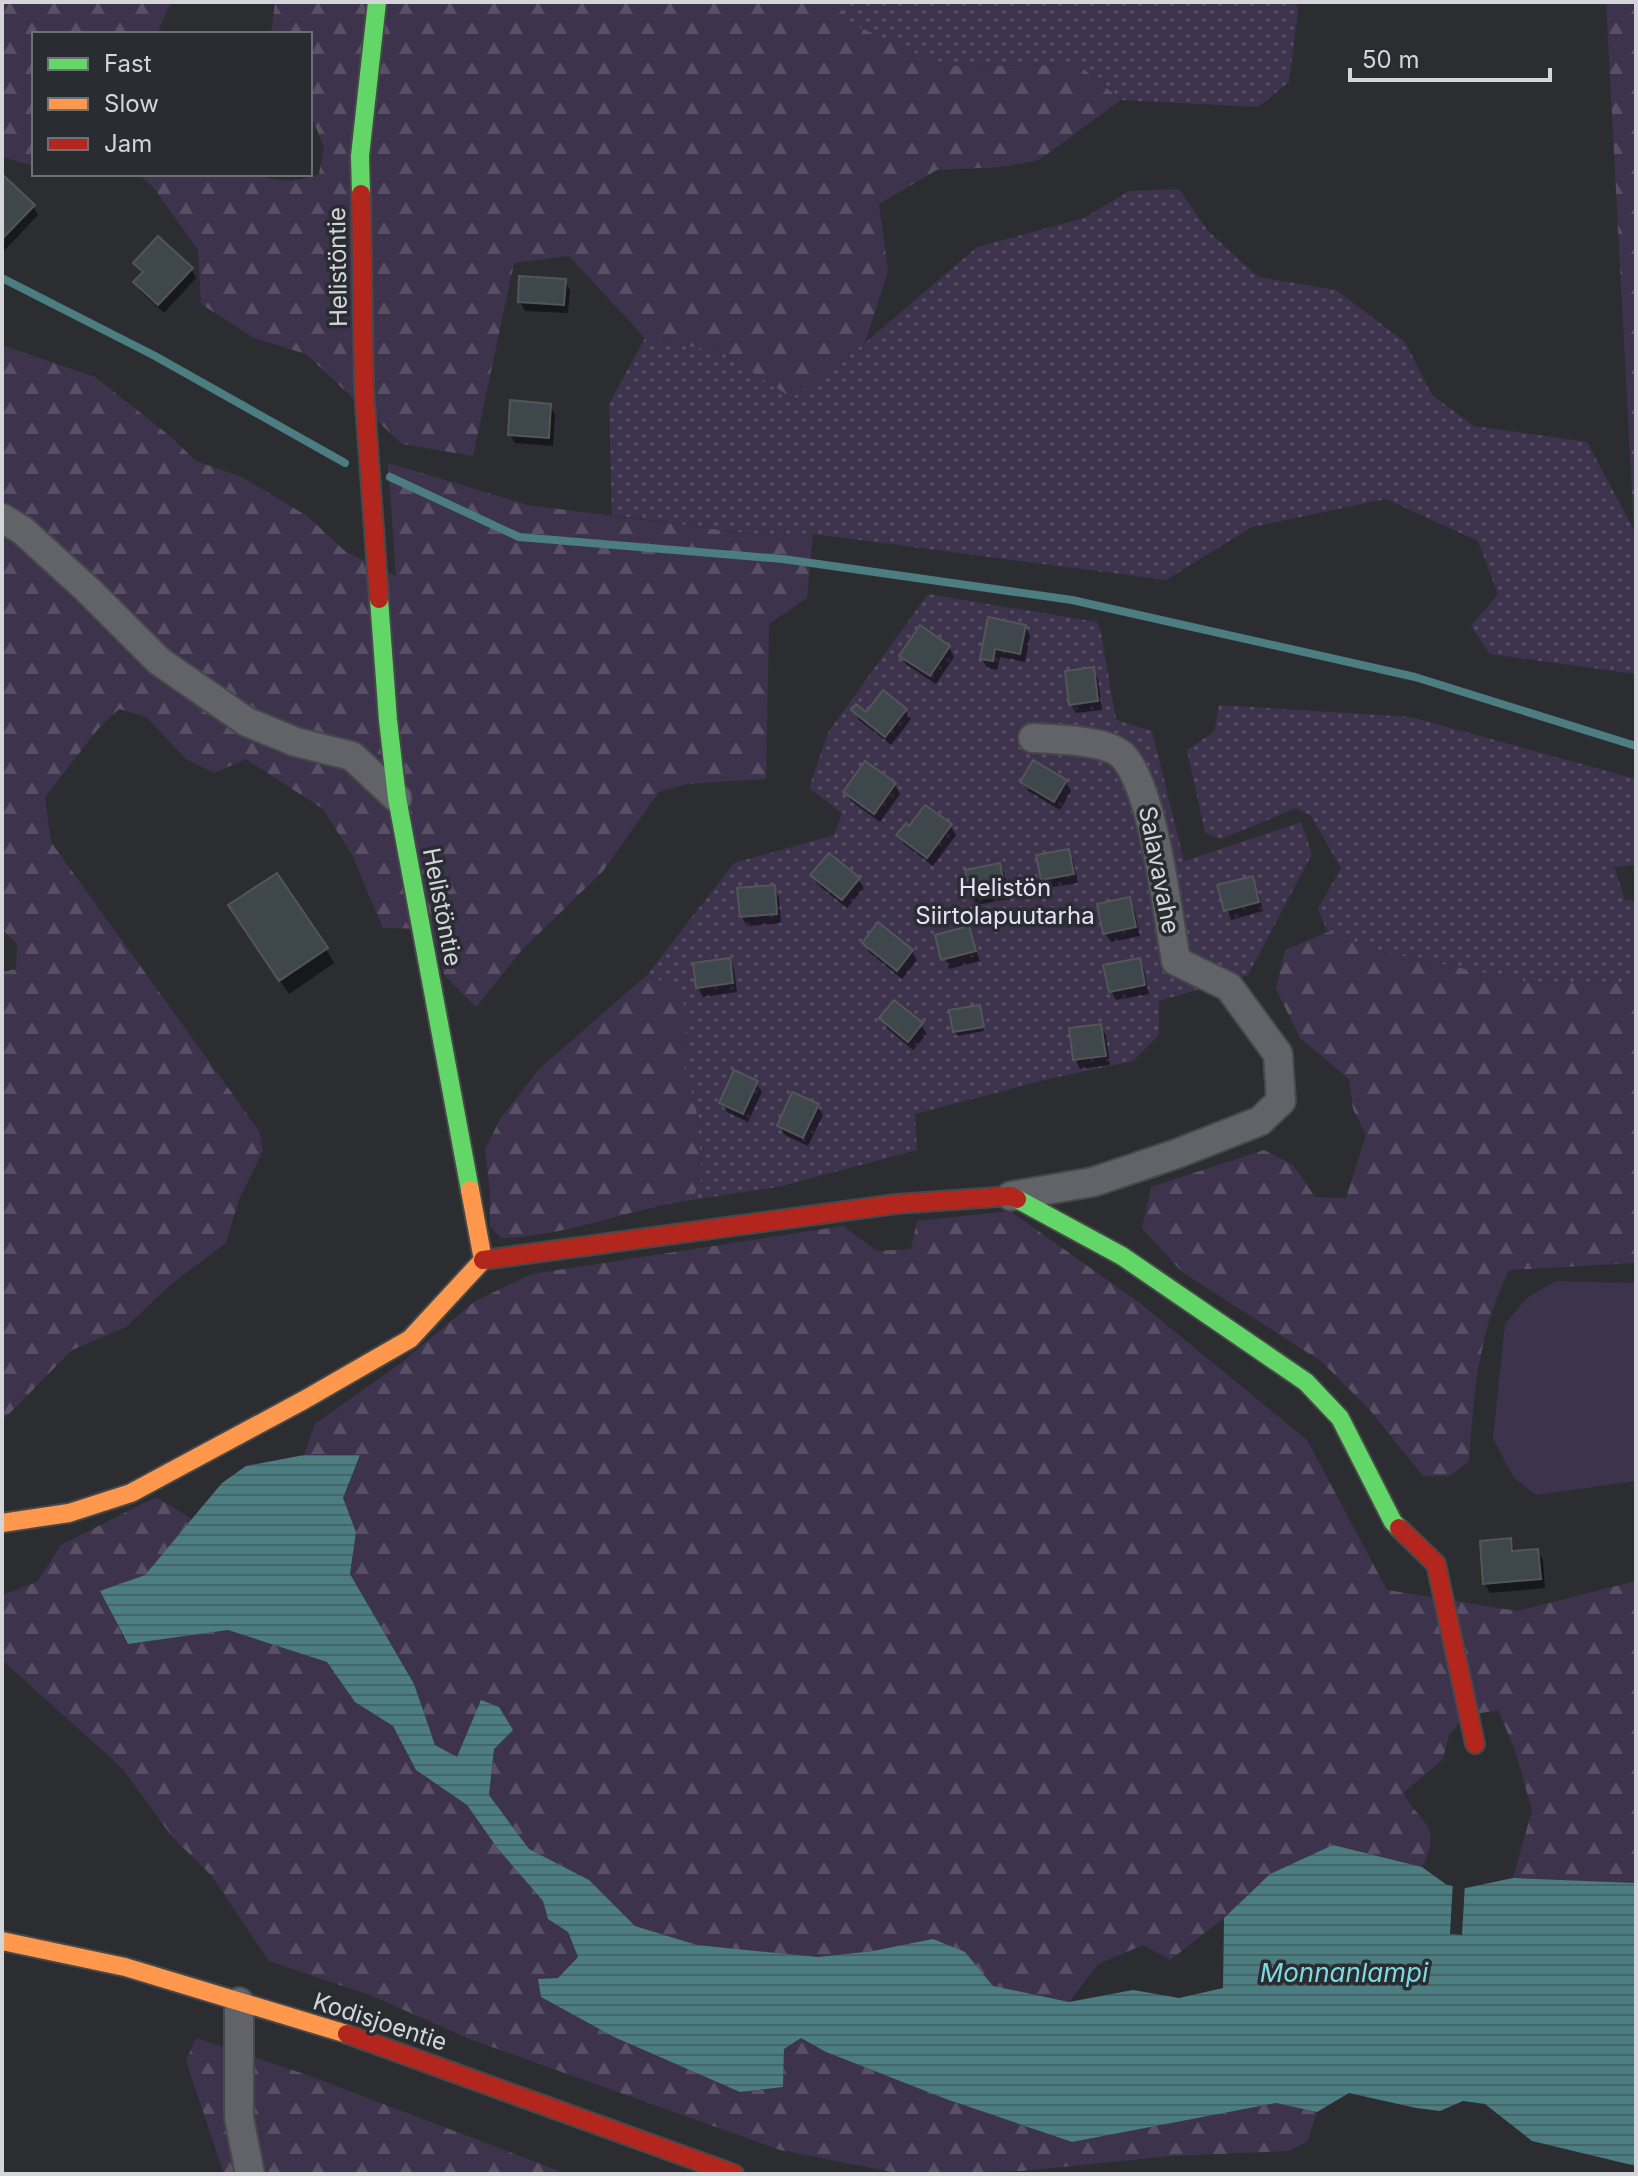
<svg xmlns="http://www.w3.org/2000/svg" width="1638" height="2176" font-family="Inter,sans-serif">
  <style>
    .green { fill: url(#green-dots) }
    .forest { fill: url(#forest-firs) }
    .pitch { fill: #3e334d }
    .water { fill: url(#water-rules) }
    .pier { fill: #2b2d30 }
    .shadow { fill: #0007 }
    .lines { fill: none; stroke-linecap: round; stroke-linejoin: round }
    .stream { stroke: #4b7d81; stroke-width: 8 }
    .building { fill: #3e474c; stroke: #535557; stroke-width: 2 }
    .street-casing { stroke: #47484a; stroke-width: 32 }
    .fast-casing { stroke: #47484a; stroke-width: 22 }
    .slow-casing { stroke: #47484a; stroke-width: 22 }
    .jam-casing { stroke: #47484a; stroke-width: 22 }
    .street { stroke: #626369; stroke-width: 28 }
    .fast { stroke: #63d668; stroke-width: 18 }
    .slow { stroke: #ff974d; stroke-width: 18 }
    .jam { stroke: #b3261e; stroke-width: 18 }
    .labels { text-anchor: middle; stroke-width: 7; stroke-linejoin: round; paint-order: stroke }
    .street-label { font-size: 24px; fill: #d3d5d9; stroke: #292d32 }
    .park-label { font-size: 24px; fill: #eadff8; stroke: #292d32 }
    .water-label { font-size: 26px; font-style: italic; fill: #7edae0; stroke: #292d32 }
  </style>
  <defs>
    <pattern id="green-dots" width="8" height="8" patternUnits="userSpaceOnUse" patternTransform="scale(2)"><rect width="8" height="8" fill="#3e334d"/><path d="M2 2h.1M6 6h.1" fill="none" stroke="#595066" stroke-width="1.8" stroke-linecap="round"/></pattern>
    <pattern id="forest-firs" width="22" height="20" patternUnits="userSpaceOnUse" patternTransform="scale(2)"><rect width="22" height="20" fill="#3e334d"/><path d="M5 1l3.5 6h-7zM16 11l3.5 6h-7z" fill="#595066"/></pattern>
    <pattern id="water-rules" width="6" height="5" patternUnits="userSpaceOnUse" patternTransform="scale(2)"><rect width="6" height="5" fill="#4b7d81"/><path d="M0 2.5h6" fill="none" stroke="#466567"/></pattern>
  </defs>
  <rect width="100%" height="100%" fill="#2b2d30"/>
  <!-- green -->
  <g class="green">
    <polygon points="841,2 1296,2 1298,11 1289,82 1258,107 1121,100 1079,65 943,66 843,20"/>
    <polygon points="1179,189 1208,231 1258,277 1336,290 1405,342 1432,395 1474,426 1587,442 1634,530 1636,674 1490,654 1471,626 1498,594 1478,541 1386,499 1252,527 1166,580 814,534 768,536 612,515 609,404 645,338 721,352 792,398 865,343 977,247 1084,218 1129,191"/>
    <polygon points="928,594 1097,622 1101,633 1116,720 1152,731 1184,861 1301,822 1312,854 1248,975 1159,1001 1159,1035 1133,1061 1048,1079 915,1114 917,1150 778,1187 692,1200 702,1177 696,1104 684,1071 687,1040 679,988 647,975 734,863 834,835 842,813 809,788 829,731"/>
    <polygon points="1219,705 1411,717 1636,779 1636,865 1614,867 1625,900 1636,901 1636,983 1529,982 1374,950 1328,932 1318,909 1341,868 1311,816 1296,808 1221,839 1205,833 1187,750 1214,732"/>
  </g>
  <!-- forest -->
  <g class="forest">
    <polygon points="2,2 171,2 157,34 34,34 34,166 2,157"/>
    <path d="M 275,2 L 841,2 L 844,20 L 943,66 L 1079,65 L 1121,100 L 1039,160 L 1002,167 L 937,170 L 879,204 L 888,271 L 865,343 L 792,398 L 721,352 L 645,338 L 569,256 L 514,263 L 473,456 L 402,444 L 306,354 L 254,338 L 201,304 L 198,250 L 154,188 L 138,174 L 256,174 C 276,183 300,182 319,174 L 324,147 L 310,113 L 310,34 L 271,34 Z"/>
    <polygon points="1606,2 1636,2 1636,574 1634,530"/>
    <polygon points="2,345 95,377 171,437 196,461 242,477 307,516 346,552 396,576 388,463 528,505 768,536 813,534 807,598 769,624 766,779 687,784 659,792 603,871 521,951 476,1007 444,975 432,929 383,928 352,855 323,809 246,759 214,773 186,759 146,717 119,709 98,729 45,797 51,842 259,1131 263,1151 239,1199 226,1243 170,1285 126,1327 72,1350 2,1421 2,972 16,969 17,944 2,929"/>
    <path d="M 1328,932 L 1374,950 L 1529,982 L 1636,983 L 1636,1263 L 1509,1270 C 1478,1333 1474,1393 1469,1461 L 1450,1476 L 1423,1476 L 1369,1409 L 1322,1362 L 1182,1272 L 1142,1228 L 1151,1187 L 1264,1150 L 1293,1165 L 1315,1197 L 1346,1198 L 1366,1135 L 1353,1109 L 1349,1079 L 1300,1038 L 1276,989 L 1285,950 Z"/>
    <path d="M 647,975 L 679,988 L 685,1009 L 687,1040 L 684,1071 L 696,1104 L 702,1177 L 692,1200 C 628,1209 565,1237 501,1238 L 490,1226 L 490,1192 L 485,1150 L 500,1119 L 539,1069 Z"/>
    <path d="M 1010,1211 L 1141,1304 L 1307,1440 L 1387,1590 L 1517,1611 L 1636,1581 L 1636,1883 L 1513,1878 L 1532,1810 L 1515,1750 L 1498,1710 L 1465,1716 L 1449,1735 L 1443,1759 L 1403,1793 C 1422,1826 1443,1825 1422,1867 L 1333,1845 L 1270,1874 L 1224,1918 L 1170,1960 L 1143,1945 L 1098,1964 L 1069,2002 L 992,1986 L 965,1952 L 873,1951 L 818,1957 L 697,1945 L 635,1926 L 589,1880 L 529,1849 L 489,1795 L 494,1749 L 466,1737 L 457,1758 L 435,1745 L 414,1684 L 350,1574 L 356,1532 L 343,1498 L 360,1456 L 304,1455 L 315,1424 L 401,1363 L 475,1301 L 532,1274 L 843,1226 L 877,1251 L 911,1249 L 917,1221 Z"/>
    <polygon points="156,1497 192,1519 145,1575 100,1591 127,1644 228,1630 327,1662 355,1702 393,1726 416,1770 467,1805 498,1849 543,1901 548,1919 568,1932 578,1957 541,1997 614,2037 740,2092 783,2087 784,2049 801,2038 826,2052 946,2099 1072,2142 1276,2103 1317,2112 1307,2142 1288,2151 1171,2156 1022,2171 902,2174 780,2150 472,2040 372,1996 269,1961 211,1875 173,1838 122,1768 2,1660 2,1595 37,1582 61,1545"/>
    <polygon points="196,2038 310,2076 567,2174 224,2174 186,2061"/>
  </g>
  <!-- pitch -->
  <polygon class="pitch" points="1556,1281 1636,1283 1636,1481 1536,1495 1513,1477 1493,1438 1505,1324 1528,1297"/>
  <!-- water -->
  <polygon class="water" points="304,1455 360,1455 343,1498 356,1532 350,1574 414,1684 435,1745 457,1757 481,1700 499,1707 513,1730 494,1749 489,1795 529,1849 589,1880 635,1926 697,1945 818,1957 873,1951 933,1939 965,1952 993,1986 1069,2002 1133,1990 1179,1998 1223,1988 1224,1918 1270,1874 1333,1845 1422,1867 1447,1885 1466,1888 1513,1878 1636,1883 1636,2166 1532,2141 1485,2104 1463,2101 1440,2111 1416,2108 1349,2093 1317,2112 1276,2103 1072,2142 946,2099 826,2052 801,2038 784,2049 783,2087 740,2092 614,2037 541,1997 538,1979 558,1978 578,1957 568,1932 548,1919 543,1901 498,1849 467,1805 416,1770 393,1726 355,1702 327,1662 228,1630 128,1644 100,1591 145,1575 222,1483 246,1466"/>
  <!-- pier -->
  <polygon class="pier" points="1453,1881 1465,1883 1462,1935 1450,1934"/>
  <!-- shadow -->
  <g class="shadow">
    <polygon points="2,182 33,206 38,215 2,253"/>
    <polygon points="135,263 191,269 196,278 164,313 141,292 135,283 143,275"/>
    <polygon points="564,281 570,290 568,313 525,311 520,301"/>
    <polygon points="550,405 555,415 553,446 515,443 510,434"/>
    <polygon points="1025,626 1030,636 1025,662 1000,657 997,670 987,668 982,659"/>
    <polygon points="949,647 954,657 936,684 907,665 901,656"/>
    <polygon points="1093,670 1098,679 1102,710 1076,713 1071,704"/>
    <polygon points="905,710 911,719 891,745 859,720 854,711 867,715"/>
    <polygon points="1034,763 1066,782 1071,791 1060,810 1028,791 1022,782"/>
    <polygon points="895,785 900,794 880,822 851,801 846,792"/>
    <polygon points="950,826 956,835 933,866 904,844 899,835 910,829"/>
    <polygon points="1068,851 1073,860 1078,883 1048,888 1043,879"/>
    <polygon points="999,865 1005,874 1009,899 977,905 972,896"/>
    <polygon points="813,875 858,879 864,888 847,908 818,885"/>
    <polygon points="1252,879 1257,888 1263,911 1231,920 1220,887"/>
    <polygon points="773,887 779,897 781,923 747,926 742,917"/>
    <polygon points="1129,899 1134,908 1140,936 1111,942 1105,933"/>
    <polygon points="239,920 326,949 334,963 289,994"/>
    <polygon points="968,928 980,961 949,969 937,936"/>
    <polygon points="864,943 912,951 917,960 902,979 869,952"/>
    <polygon points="729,960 734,969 737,992 703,997 698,988"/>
    <polygon points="1139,961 1144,970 1149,994 1116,1000 1111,991"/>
    <polygon points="979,1007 984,1031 957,1036 954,1032"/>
    <polygon points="882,1019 921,1025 927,1034 913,1050 887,1028"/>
    <polygon points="1100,1026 1106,1035 1110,1065 1080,1069 1075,1059"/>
    <polygon points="756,1083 762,1092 748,1122 727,1112 721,1103"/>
    <polygon points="818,1106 823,1115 808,1146 785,1135 779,1126"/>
    <polygon points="1510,1540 1516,1553 1537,1551 1543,1560 1545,1588 1490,1593 1485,1584"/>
  </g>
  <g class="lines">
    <!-- stream -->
    <g class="stream">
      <polyline points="2,278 155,356 345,463"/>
      <polyline points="390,477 519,537 783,559 1072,600 1415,677 1636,746"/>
    </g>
  </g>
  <!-- building -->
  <g class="building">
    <polygon points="4,176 35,205 2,239 2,179"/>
    <polygon points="158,236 193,268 158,305 133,282 143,272 133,263"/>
    <polygon points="519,276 566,279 564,305 518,302"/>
    <polygon points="510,400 551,404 549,438 508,435"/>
    <polygon points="988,617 1026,625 1020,654 995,649 993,661 980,659"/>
    <polygon points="920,625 950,646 930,676 899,656"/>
    <polygon points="1094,667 1098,701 1069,705 1065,671"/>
    <polygon points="883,690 907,709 885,737 851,710 856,704 866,712"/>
    <polygon points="1033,760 1067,780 1054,802 1020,782"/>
    <polygon points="865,761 896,783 874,814 843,792"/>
    <polygon points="925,805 952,824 927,858 896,835 906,823 909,826"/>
    <polygon points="1069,849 1074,874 1041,880 1036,855"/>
    <polygon points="829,853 860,878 842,900 810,875"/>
    <polygon points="1000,863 1005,890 970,896 965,870"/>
    <polygon points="277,873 328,948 279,981 228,905"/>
    <polygon points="1253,876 1259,902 1224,911 1217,885"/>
    <polygon points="775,885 777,914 740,917 737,888"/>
    <polygon points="1130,897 1136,927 1103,934 1097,904"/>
    <polygon points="878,922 913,950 897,971 862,943"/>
    <polygon points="969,926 976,951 941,960 935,935"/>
    <polygon points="730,958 733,983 696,988 693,963"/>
    <polygon points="1140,958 1145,985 1109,992 1103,965"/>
    <polygon points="894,1000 923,1023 908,1042 879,1018"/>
    <polygon points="980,1005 984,1027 953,1032 949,1010"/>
    <polygon points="1101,1024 1106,1056 1073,1060 1069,1028"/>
    <polygon points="734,1070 758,1081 743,1114 719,1103"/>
    <polygon points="792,1092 819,1104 803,1138 777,1126"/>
    <polygon points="1511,1538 1512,1551 1538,1549 1541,1579 1483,1584 1480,1541"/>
  </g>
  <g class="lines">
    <defs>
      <g id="street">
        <polyline points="2,518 22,530 88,590 159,661 247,722 296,742 352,756 397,798"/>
        <path d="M 1011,1196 L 1093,1182 L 1176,1154 L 1260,1121 L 1281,1101 L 1278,1054 L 1229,987 L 1176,961 C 1167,912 1154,787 1122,755 C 1106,740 1055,739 1033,738"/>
        <polyline points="239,2002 239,2118 250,2174"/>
      </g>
      <g id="fast">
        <polyline points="361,194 360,156 377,2"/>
        <polyline points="379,599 388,720 397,798 470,1190"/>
        <polyline points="1017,1199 1122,1256 1306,1382 1340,1418 1393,1522 1399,1528"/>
      </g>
      <g id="slow">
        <polyline points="2,1523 69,1513 131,1493 304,1400 410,1339 483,1260 470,1190"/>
        <polyline points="2,1941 125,1967 347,2034"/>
      </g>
      <g id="jam">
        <polyline points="361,194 364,390 379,599"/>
        <polyline points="483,1260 896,1204 1011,1196 1017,1199"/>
        <polyline points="1399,1528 1436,1564 1475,1744"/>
        <polyline points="347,2034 734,2174"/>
      </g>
    </defs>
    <!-- street casing -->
    <use href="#street" class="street-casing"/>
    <!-- fast casing -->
    <use href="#fast" class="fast-casing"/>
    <!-- slow casing -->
    <use href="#slow" class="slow-casing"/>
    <!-- jam casing -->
    <use href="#jam" class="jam-casing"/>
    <!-- street -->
    <use href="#street" class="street"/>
    <!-- fast -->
    <use href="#fast" class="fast"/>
    <!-- slow -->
    <use href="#slow" class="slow"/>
    <!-- jam -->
    <use href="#jam" class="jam"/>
  </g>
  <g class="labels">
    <!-- street labels -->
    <g class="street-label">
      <text transform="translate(338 267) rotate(-91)" y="8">Helistöntie</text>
      <text transform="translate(1159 870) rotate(79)" y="8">Salavavahe</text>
      <text transform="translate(442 907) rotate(79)" y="8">Helistöntie</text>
      <text transform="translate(380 2022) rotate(18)" y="8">Kodisjoentie</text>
    </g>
    <!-- park labels -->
    <g class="park-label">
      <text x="1005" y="896">Helistön<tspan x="1005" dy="28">Siirtolapuutarha</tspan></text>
    </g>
    <!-- water labels -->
    <g class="water-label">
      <text x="1344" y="1982">Monnanlampi</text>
    </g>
  </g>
  <!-- border -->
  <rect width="1638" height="2176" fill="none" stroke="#d3d5d9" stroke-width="8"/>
  <!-- legend -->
  <rect x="32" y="32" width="280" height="144" fill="#292d32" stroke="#6d7075" stroke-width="2"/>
  <rect x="48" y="58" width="40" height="12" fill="#63d668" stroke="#6d7075" stroke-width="2"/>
  <text x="104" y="72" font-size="24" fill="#d3d5d9">Fast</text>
  <rect x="48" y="98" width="40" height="12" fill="#ff974d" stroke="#6d7075" stroke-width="2"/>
  <text x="104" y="112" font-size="24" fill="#d3d5d9">Slow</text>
  <rect x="48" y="138" width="40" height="12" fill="#b3261e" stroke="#6d7075" stroke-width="2"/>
  <text x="104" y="152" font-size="24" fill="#d3d5d9">Jam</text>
  <!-- scale -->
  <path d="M1350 68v12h200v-12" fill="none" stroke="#d3d5d9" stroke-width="4"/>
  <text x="1362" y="68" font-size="24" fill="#d3d5d9" stroke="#292d32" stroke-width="6" paint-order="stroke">50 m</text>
</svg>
